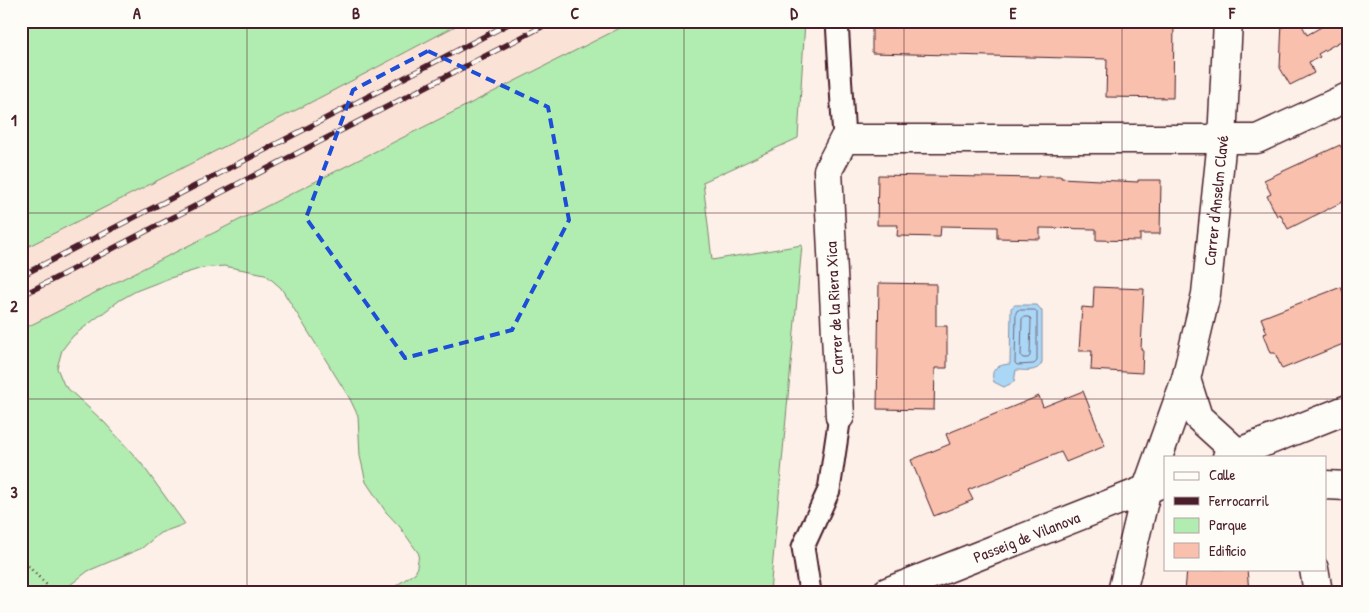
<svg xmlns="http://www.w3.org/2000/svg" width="1369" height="613" font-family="'Patrick Hand',sans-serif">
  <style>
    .built { fill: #fbe2d6 }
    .green { fill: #b1ecb0; stroke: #7e866e }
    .water { fill: #abd7f7; stroke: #848da5 }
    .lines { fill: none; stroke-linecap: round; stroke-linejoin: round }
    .shore { stroke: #71697d; stroke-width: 1 }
    .building { fill: #f8c0ad; stroke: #4a1f2b }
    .pedestrian-casing { stroke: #4a1f2b; stroke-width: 25 }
    .minor-casing { stroke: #4a1f2b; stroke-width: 31 }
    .tertiary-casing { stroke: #4a1f2b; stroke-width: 31 }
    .path { stroke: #4a1f2b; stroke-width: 3; stroke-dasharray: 1 4; stroke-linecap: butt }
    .pedestrian { stroke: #fdfcf7; stroke-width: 21 }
    .minor { stroke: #fdfcf7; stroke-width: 28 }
    .tertiary { stroke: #fdfcf7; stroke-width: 28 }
    .rail-casing { stroke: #4a1f2b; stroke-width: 5.5 }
    .rail { stroke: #fdfcf7; stroke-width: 4; stroke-dasharray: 11; stroke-linecap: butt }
    .marked { fill: none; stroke: #1d4ed8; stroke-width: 4; stroke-dasharray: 10 6; stroke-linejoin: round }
    .grid { fill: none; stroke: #4a1f2b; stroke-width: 1; stroke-opacity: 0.55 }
    .labels { text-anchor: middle; stroke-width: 4.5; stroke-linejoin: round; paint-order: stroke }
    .street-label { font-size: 16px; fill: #4a1f2b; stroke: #fdfcf7 }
    .neatline { fill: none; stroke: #4a1f2b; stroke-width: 2 }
    .grid-label { font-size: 16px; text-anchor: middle; font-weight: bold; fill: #4a1f2b }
  </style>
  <rect width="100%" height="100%" fill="#fcf0e8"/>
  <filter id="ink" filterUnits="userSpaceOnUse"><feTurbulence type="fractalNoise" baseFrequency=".02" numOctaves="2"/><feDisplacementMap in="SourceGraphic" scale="10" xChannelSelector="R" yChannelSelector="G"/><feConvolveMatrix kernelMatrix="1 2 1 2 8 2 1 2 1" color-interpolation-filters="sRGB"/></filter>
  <g filter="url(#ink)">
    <!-- built -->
    <polygon class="built" points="465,21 634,21 21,330 21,250 302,107"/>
    <!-- green -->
    <g class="green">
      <polygon points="21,21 465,21 302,107 21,250 21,195 28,193 21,188"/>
      <polygon points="634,21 805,21 798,138 703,182 712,260 802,245 770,592 387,592 416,572 419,554 400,527 386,512 366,482 360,456 358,416 350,399 281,288 265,274 224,266 202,268 167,279 136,291 120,300 73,336 62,350 57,368 64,385 105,423 141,463 185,524 160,533 142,548 88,571 65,589 67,592 21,592 21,330"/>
    </g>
    <!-- water -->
    <path class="water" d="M 1015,305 L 1037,305 L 1042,311 L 1042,362 C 1038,373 1025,370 1016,370 L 1014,382 L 1004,387 L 994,382 C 989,368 999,365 1010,364 L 1011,311 L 1011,308 Z"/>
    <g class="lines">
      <!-- shore -->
      <g class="shore">
        <polygon points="1018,310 1035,310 1037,312 1037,361 1034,364 1017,365 1015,363 1016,313"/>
        <polygon points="1024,317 1029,317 1031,319 1030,356 1028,358 1023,358 1021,356 1022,319"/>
      </g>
    </g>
    <!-- building -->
    <g class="building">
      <polygon points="872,21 1174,21 1173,98 1106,97 1107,59 872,53"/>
      <polygon points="1282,21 1300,21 1307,35 1332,21 1348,21 1348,37 1318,54 1320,57 1309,62 1314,73 1290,85 1280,68"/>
      <polygon points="1340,145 1348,160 1348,199 1288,229 1280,214 1277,216 1267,196 1271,194 1264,180"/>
      <polygon points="878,175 1038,178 1038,176 1061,176 1061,178 1138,182 1138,180 1161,180 1160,234 1140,234 1140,241 1096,240 1096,229 1040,228 1040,239 997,238 997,227 941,226 940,237 897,236 898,225 877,225"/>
      <polygon points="879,283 936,284 936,326 947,326 947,368 935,368 934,410 877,409"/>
      <polygon points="1094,287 1144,289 1141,349 1143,350 1142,373 1091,370 1092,351 1079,351 1082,307 1093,308"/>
      <polygon points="1341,287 1348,305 1348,342 1282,369 1275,353 1270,353 1263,334 1267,333 1261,318"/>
      <polygon points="1083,391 1105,446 1066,462 1061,452 968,490 973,500 934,516 911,460 950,444 946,434 1039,396 1043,407"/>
      <polygon points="1187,569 1247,569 1249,592 1185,592"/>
    </g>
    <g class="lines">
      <defs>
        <g id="pedestrian">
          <polyline points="837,21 844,139"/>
          <polyline points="810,592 803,547 829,490 840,416"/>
        </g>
        <g id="minor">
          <polyline points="1186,379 1198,417 1242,457"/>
          <polyline points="840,416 828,170 844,139 1257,139 1348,97"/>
          <polyline points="1325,485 1348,486"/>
          <polyline points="1314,569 1318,592"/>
          <path id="s1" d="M 1122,592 L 1147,488 L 1186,379 L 1206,294 L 1222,140 L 1228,21"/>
        </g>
        <g id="tertiary">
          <polyline points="1227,457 1348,409"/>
          <path id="s2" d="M 887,592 L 1165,482"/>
        </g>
      </defs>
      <!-- pedestrian casing -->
      <use href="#pedestrian" class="pedestrian-casing"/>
      <!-- minor casing -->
      <use href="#minor" class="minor-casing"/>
      <!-- tertiary casing -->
      <use href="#tertiary" class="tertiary-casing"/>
      <!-- path -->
      <polyline class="path" points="21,559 54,592"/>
      <!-- pedestrian -->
      <use href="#pedestrian" class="pedestrian"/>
      <!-- minor -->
      <use href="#minor" class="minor"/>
      <!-- tertiary -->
      <use href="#tertiary" class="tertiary"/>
      <defs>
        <g id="rail">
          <polyline points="21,276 514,21"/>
          <polyline points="21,296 553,21"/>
        </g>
      </defs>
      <!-- rail casing -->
      <use href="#rail" class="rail-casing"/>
      <!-- rail -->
      <use href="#rail" class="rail"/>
    </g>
  </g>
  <!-- marked area -->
  <path class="marked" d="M 428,51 L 548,107 L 569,220 L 512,330 L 405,358 L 306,218 L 353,90 Z"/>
  <!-- grid -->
  <path class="grid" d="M 247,21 L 247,592M 466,21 L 466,592M 684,21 L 684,592M 904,21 L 904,592M 1122,21 L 1122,592M 21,213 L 1348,213M 21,399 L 1348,399"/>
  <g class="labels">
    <!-- street labels -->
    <g class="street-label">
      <text dy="6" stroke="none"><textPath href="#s1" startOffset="404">Carrer d'Anselm Clavé</textPath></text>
      <text transform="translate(834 308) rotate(-93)" y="6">Carrer de la Riera Xica</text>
      <text dy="6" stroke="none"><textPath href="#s2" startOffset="150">Passeig de Vilanova</textPath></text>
    </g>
  </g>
  <!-- margin -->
  <rect width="1369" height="613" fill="none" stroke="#fdfcf7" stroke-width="55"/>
  <!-- legend -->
  <rect x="1164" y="456" width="162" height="115" fill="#fdfcf7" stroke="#b5a4a5"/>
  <rect x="1174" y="472" width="25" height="8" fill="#fdfcf7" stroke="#b5a4a5"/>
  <text x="1209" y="480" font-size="15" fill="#4a1f2b">Calle</text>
  <rect x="1174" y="497" width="25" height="8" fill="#4a1f2b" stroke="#b5a4a5"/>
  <text x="1209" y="506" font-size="15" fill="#4a1f2b">Ferrocarril</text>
  <rect x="1174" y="518" width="25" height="15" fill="#b1ecb0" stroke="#b5a4a5"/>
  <text x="1209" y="530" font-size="15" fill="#4a1f2b">Parque</text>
  <rect x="1174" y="543" width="25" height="15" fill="#f8c0ad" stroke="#b5a4a5"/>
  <text x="1209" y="556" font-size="15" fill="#4a1f2b">Edificio</text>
  <rect x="28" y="28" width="1314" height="558" class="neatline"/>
  <g class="grid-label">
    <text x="137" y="19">A</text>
    <text x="356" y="19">B</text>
    <text x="575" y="19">C</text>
    <text x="794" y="19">D</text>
    <text x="1013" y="19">E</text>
    <text x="1232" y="19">F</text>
    <text x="14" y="126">1</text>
    <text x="14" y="312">2</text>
    <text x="14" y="498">3</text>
  </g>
</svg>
